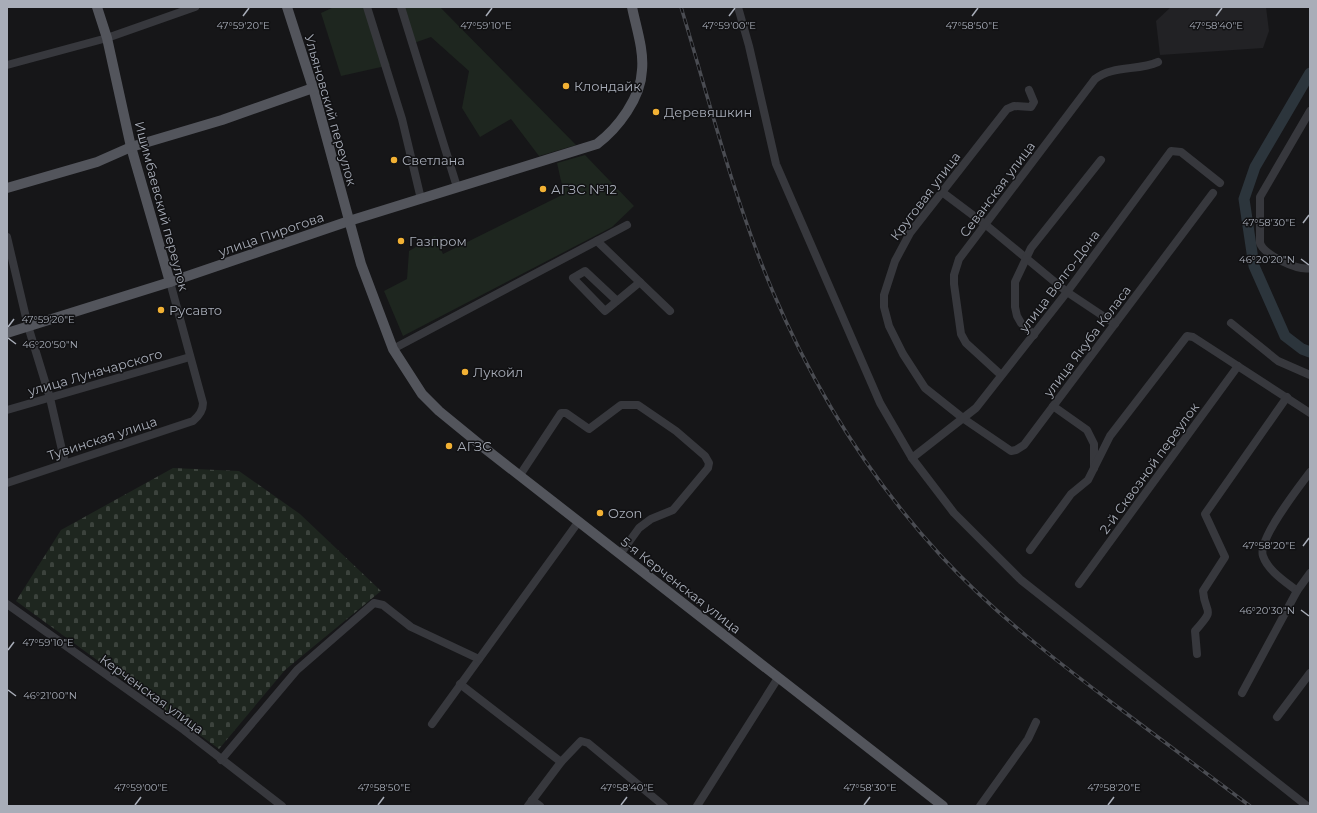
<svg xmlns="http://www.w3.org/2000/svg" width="1317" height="813" font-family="Montserrat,sans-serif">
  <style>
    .built { fill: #222225 }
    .grass { fill: #1e261f }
    .cemetery { fill: url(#cemetery-stones) }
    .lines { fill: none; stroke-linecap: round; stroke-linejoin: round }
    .river { stroke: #2c353c; stroke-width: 11 }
    .minor { stroke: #37383d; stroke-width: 8 }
    .major { stroke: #53555c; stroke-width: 10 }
    .rail-casing { stroke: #4a4c52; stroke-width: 3.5 }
    .rail { stroke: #111113; stroke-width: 2; stroke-dasharray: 6; stroke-linecap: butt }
    .ticks { fill: none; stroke: #a8adb8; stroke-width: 1.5 }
    .poi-dot { fill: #f2b134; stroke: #111113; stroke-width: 1.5 }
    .labels { text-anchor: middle; stroke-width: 3; stroke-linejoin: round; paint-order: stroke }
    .poi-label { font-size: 13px; fill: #a8adb8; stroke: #111113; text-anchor: start }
    .street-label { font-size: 13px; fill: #a8adb8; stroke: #111113 }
    .ticks-label { font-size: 10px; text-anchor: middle; fill: #a8adb8; stroke: #111113; stroke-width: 3; stroke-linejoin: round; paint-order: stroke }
  </style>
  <defs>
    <pattern id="cemetery-stones" width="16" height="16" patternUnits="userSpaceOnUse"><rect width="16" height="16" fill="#1e261f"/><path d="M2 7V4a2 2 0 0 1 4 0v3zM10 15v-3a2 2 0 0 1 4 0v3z" fill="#3c433d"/></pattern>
  </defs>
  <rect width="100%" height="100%" fill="#161618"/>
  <!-- built -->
  <polygon class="built" points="1171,7 1266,7 1269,31 1263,48 1160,55 1156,21"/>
  <!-- grass -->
  <g class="grass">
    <polygon points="334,7 368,7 390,65 341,76 321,13"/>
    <polygon points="402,7 440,7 576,145 539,156 511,119 480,137 462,108 469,71 431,37 414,43"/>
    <polygon points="585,155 634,206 612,227 403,336 384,291 407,279 409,251 435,236 443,254 564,194 557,163"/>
  </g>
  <!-- cemetery -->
  <polygon class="cemetery" points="173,468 239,471 300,514 381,591 285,670 219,749 16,601 61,530"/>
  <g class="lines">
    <!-- river -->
    <polyline class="river" points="1310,73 1255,167 1244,199 1254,266 1285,336 1302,349 1310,352"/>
    <!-- minor -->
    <g class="minor">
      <polyline points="367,7 402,119 421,199"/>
      <polyline points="401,7 457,187"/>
      <polyline points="738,7 749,46 776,164 880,403 912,458 954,513 1021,580 1307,806"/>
      <polyline points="7,65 107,38 195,7"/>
      <polyline points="1029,90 1034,102 1031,107 1014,106 1007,109 910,233 895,261 884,295 884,307 889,326 903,354 925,388 964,419 1011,451 1016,450 1024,445 1213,193"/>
      <path d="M 1310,111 L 1260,197 L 1260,243 C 1264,255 1298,271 1310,268"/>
      <polyline points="942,192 986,225 1067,292 1115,324"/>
      <polyline points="7,237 28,326 50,398 65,463"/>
      <polyline points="597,241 670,311"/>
      <polyline points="617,301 585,271 573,278 605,311 640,282"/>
      <polyline points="1231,323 1278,361 1310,375"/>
      <polyline points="1034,335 1021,323 1017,316 1015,307 1015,282 1031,248 1101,160"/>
      <polyline points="393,349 627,225"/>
      <path d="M 1001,375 L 966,343 L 961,334 L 954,284 L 954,275 L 959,259 L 1095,79 C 1113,65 1138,71 1158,62"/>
      <polyline points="1053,406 1087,430 1094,444 1094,468"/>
      <polyline points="7,410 190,357"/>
      <polyline points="912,458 976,408 1067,292 1171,151 1181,152 1220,183"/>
      <polyline points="520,475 561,413 566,413 589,429 621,405 638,405 676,431 705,456 709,463 708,468 673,510 651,519 639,528 621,553"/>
      <path d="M 7,483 L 193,421 C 199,416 203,411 203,403 L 170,282"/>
      <polyline points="1030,550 1071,494 1088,480 1110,436 1187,336 1193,337 1310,413"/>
      <polyline points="1079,584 1238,366"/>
      <path d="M 1297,591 C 1286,582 1268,571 1263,556 C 1257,540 1299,487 1310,472"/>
      <polyline points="7,604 184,730 282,806"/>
      <path d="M 1197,654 L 1195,631 C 1217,606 1205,616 1203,591 L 1225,557 L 1205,514 L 1287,397"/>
      <polyline points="460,684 561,762"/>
      <polyline points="1242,693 1297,591 1310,573"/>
      <polyline points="1277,717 1310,673"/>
      <polyline points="432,724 579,521"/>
      <polyline points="221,760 297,670 374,603 383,605 411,627 479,659"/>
      <polyline points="532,800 540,806"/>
      <polyline points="528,806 561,762 581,741 588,743 664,806"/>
      <polyline points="697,806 778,678"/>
      <polyline points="980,806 1028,739 1036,722"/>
    </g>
    <!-- major -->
    <g class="major">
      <polyline points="97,7 107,38 131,147 170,282"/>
      <polyline points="287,7 313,88 361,264 393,349 422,394 439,411 483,447 943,806"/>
      <polyline points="7,188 97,162 131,147 222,120 313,88"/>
      <path d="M 7,333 L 170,282 L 349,221 L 597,144 C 618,128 641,98 642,70 C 644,50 636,27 632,7"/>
    </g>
    <defs>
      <path id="rail" d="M 681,7 C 710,103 734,200 773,292 C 814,389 871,480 942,557 C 994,613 1054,659 1115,705 C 1160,739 1205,772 1250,806"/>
    </defs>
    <!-- rail casing -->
    <use href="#rail" class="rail-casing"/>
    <!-- rail -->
    <use href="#rail" class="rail"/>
  </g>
  <!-- ticks -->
  <path class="ticks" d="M 243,16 L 249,8M 486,16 L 492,8M 729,16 L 735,8M 972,16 L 978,8M 1216,16 L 1222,8M 1303,223 L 1309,215M 1301,259 L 1309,265M 8,327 L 14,319M 8,338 L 16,344M 1303,546 L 1309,538M 1301,610 L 1309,616M 8,650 L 14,642M 8,690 L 16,696M 135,805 L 141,797M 378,805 L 384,797M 621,805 L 627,797M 864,805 L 870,797M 1108,805 L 1114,797"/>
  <!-- markers -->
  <g class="poi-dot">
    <circle cx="566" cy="86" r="4"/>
    <circle cx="656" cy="112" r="4"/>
    <circle cx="394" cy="160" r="4"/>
    <circle cx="543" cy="189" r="4"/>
    <circle cx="401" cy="241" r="4"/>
    <circle cx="161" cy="310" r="4"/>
    <circle cx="465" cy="372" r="4"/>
    <circle cx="449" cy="446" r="4"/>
    <circle cx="600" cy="513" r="4"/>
  </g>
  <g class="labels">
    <!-- poi labels -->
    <g class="poi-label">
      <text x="574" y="91">Клондайк</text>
      <text x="664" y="117">Деревяшкин</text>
      <text x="402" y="165">Светлана</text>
      <text x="551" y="194">АГЗС №12</text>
      <text x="409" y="246">Газпром</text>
      <text x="169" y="315">Русавто</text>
      <text x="473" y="377">Лукойл</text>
      <text x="457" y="451">АГЗС</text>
      <text x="608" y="518">Ozon</text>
    </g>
    <!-- street labels -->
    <g class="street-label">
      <text transform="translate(331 110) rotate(74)" y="5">Ульяновский переулок</text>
      <text transform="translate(997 189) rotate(-53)" y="5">Севанская улица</text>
      <text transform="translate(925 196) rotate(-53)" y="5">Круговая улица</text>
      <text transform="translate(162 206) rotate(75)" y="5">Ишимбаевский переулок</text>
      <text transform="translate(271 234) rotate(-19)" y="5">улица Пирогова</text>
      <text transform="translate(1059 281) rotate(-53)" y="5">улица Волго-Дона</text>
      <text transform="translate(1087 341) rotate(-53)" y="5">улица Якуба Коласа</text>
      <text transform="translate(95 372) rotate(-16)" y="5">улица Луначарского</text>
      <text transform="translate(102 438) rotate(-18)" y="5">Тувинская улица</text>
      <text transform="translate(1149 468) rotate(-54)" y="5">2-й Сквозной переулок</text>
      <text transform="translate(681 585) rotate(38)" y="5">5-я Керченская улица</text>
      <text transform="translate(152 694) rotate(36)" y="5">Керченская улица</text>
    </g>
  </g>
  <g class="ticks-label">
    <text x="243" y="29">47°59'20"E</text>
    <text x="486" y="29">47°59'10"E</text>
    <text x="729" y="29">47°59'00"E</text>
    <text x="972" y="29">47°58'50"E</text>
    <text x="1216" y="29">47°58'40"E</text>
    <text x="1269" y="226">47°58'30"E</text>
    <text x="1267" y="263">46°20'20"N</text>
    <text x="48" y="323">47°59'20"E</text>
    <text x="50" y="348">46°20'50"N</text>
    <text x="1269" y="549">47°58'20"E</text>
    <text x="1267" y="614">46°20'30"N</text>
    <text x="48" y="646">47°59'10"E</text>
    <text x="50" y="699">46°21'00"N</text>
    <text x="141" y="791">47°59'00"E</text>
    <text x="384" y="791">47°58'50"E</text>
    <text x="627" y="791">47°58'40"E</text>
    <text x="870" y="791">47°58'30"E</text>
    <text x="1114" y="791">47°58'20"E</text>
  </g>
  <!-- border -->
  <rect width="1317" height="813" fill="none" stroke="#a8adb8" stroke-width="16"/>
</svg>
